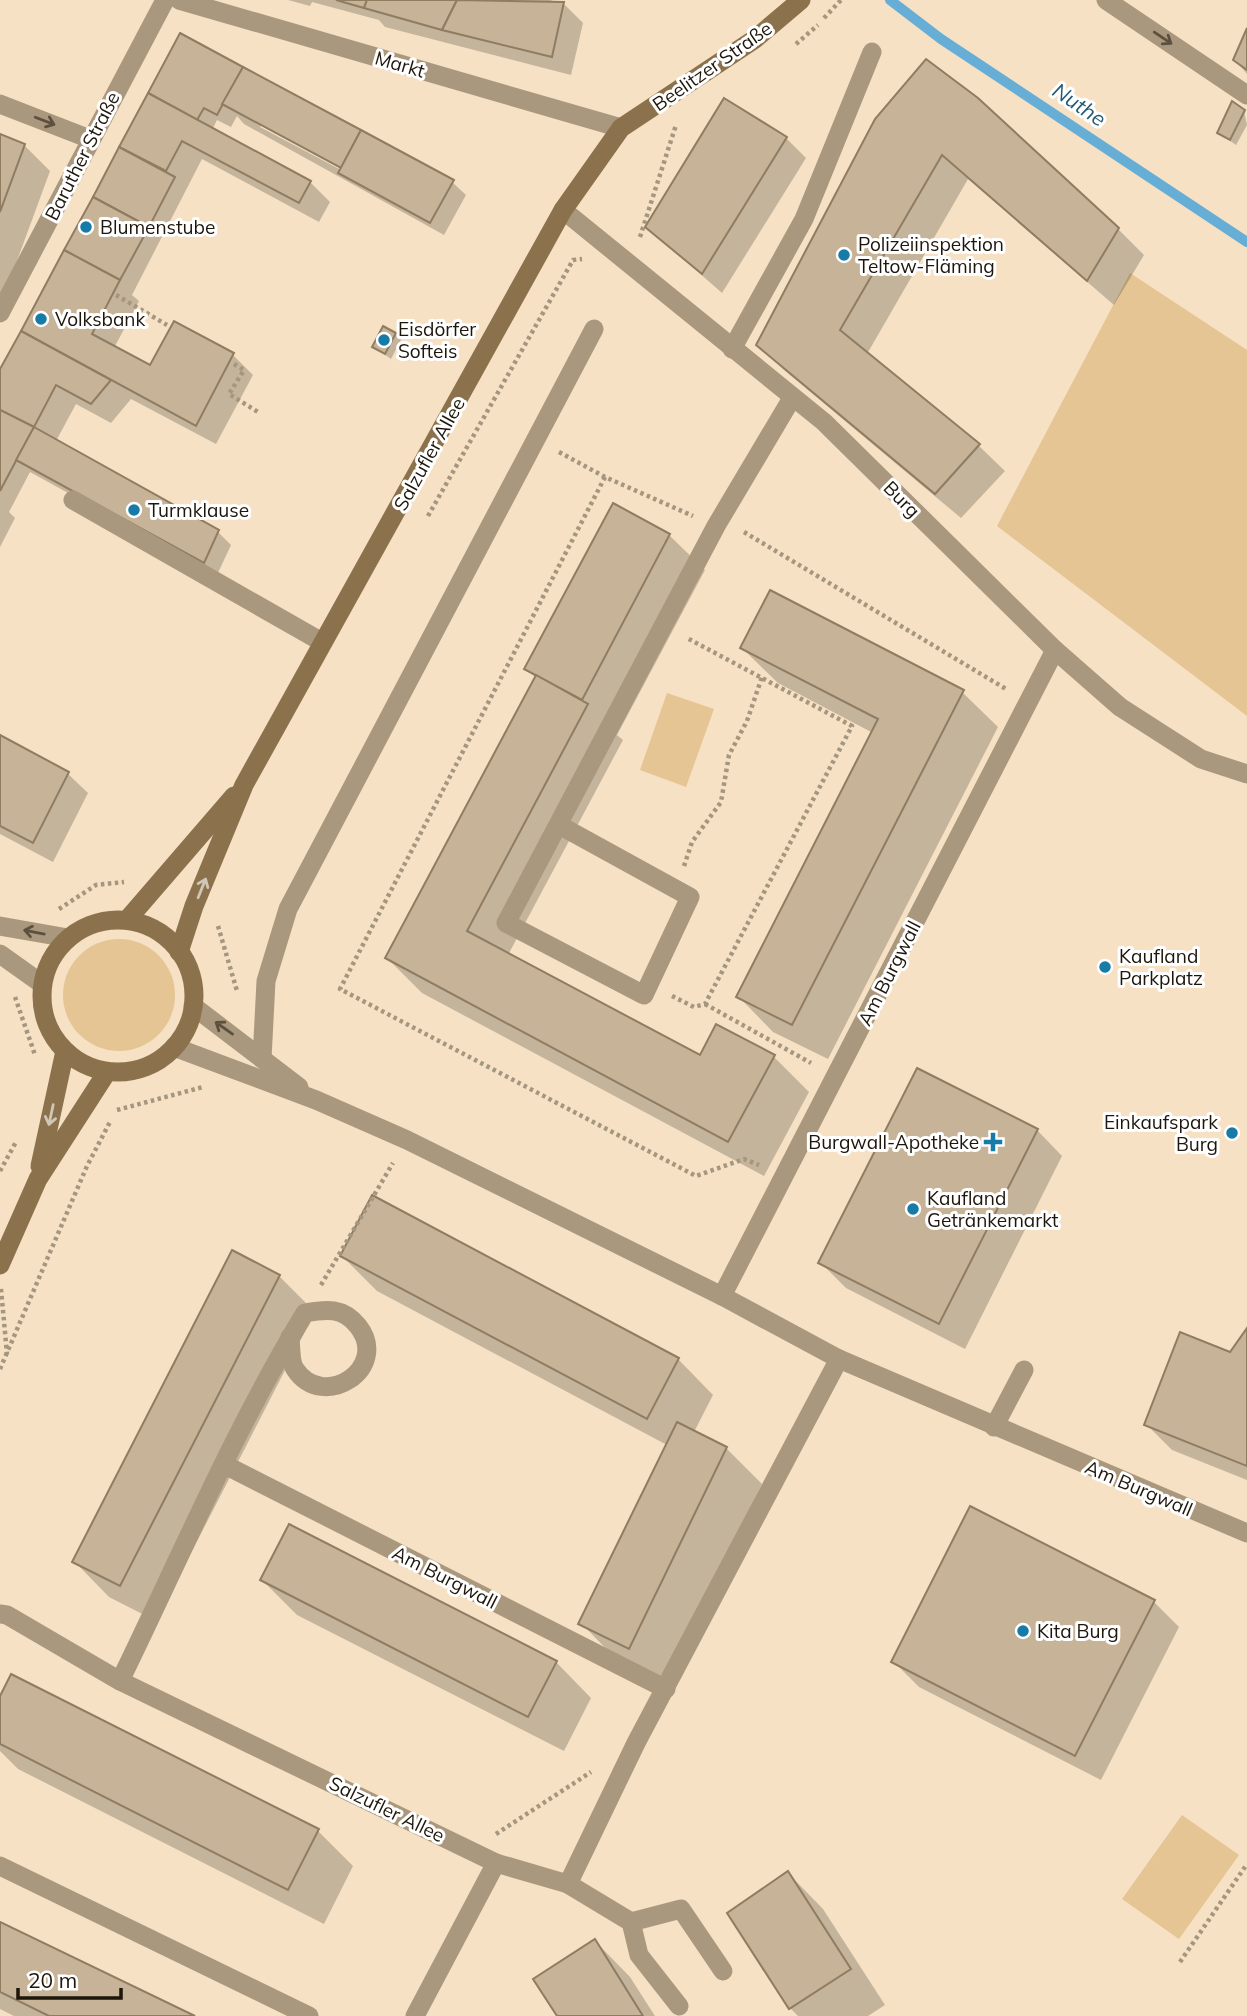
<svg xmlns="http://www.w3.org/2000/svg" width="1247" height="2016" font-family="Mulish,sans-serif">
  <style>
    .green { fill: #e6c594 }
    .shadow { fill: #0003; fill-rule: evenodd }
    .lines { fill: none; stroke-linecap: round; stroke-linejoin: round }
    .stream { stroke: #66aed5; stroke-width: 10 }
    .building { fill: #c7b397; stroke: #8f7c61; stroke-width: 2 }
    .path { stroke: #a5967f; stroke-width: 4.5; stroke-dasharray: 3.5 3.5; stroke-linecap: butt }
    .service { stroke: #aa987e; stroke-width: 19 }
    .minor { stroke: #aa987e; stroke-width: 19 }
    .secondary { stroke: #8c724c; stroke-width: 19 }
    .oneway { stroke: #5c503f }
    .oneway2 { stroke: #d1c7b7 }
    .poi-dot { fill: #167ba6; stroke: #fff; stroke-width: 2.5 }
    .labels { text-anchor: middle; stroke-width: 6; stroke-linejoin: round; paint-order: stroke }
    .street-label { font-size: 19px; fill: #1d160b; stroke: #fff }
    .poi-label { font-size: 19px; fill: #1d160b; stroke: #fff; text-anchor: start }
    .water-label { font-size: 21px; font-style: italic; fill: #235b76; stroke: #fff }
  </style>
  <rect width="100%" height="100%" fill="#f6e1c4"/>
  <!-- green -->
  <g class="green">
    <polygon points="1130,273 1247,350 1247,716 997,526"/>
    <polygon points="667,693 714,709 686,787 640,770"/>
    <circle cx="119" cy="995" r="56"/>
    <polygon points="1182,1815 1239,1855 1179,1939 1122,1899"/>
  </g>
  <!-- shadow -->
  <g class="shadow">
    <polygon points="288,0 550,0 564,4 583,23 571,75 385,27 379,20 312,2 310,6"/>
    <polygon points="1247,33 1247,74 1235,60"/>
    <path d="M 181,36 L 452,182 L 466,195 L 444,235 L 244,124 L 237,116 L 231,127 L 217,120 L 212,130 L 310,182 L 330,202 L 319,222 L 202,159 L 132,295 L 139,301 L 114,348 L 151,368 L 233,355 L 253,375 L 216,444 L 131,399 L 111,423 L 76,404 L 56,441 L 218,532 L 231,545 L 217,575 L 30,472 L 9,512 L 15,518 L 0,547 L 0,372 ZM 262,123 L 343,167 L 343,171 L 260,127 Z"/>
    <polygon points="1244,111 1247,125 1236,145 1219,133"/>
    <polygon points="876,120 1118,229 1144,255 1114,305 968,179 867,354 979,446 1005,471 961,518 784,370 758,344"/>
    <polygon points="0,136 24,145 50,171 0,307"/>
    <polygon points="786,138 806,158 722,293 647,227"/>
    <polygon points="395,334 401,340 391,359 374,347"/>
    <polygon points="669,535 705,570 617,735 623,740 508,955 701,1058 774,1057 809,1092 764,1176 422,993 387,958 536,678 527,669"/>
    <polygon points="742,648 962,692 998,727 828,1059 773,1032 738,996 873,733 778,683"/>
    <polygon points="0,737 68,774 88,793 53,862 0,834"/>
    <polygon points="1037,1130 1062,1156 965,1349 846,1288 820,1262"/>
    <polygon points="233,1252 279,1276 315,1312 156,1621 109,1597 74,1561"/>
    <polygon points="342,1256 678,1359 713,1395 694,1432 726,1448 762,1484 664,1683 616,1659 581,1623 667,1445 377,1291"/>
    <polygon points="1247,1331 1247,1480 1172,1450 1146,1424 1231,1354"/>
    <polygon points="262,1580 556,1662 591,1698 564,1751 297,1615"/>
    <polygon points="1153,1601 1179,1627 1101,1780 919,1687 893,1661"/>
    <polygon points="0,1700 318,1831 353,1866 324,1924 18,1769 0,1751"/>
    <polygon points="788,1873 823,1909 885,2005 868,2016 798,2016 790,2008"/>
    <polygon points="0,1924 191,2016 14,2016 0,2009"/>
    <polygon points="595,1941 630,1977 655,2016 559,2016"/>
  </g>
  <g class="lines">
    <!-- stream -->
    <polyline class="stream" points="890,0 941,39 1247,242"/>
  </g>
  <!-- building -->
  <g class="building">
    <polygon points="336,0 367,0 364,8"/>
    <polygon points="367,0 457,0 442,30 364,8"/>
    <polygon points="457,0 564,2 552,57 442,30"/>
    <polygon points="1247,28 1247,70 1233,60"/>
    <polygon points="180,33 243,67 217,115 204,108 197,120 148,93"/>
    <polygon points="926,59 978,98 1119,228 1087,281 942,155 840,330 980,444 935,494 756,345 875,119"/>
    <polygon points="243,67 361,130 341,168 222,104"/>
    <polygon points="148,93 311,181 299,203 182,141 166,171 119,147"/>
    <polygon points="724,98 787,137 702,274 645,227"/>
    <polygon points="1232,101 1245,110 1230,140 1217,133"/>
    <polygon points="361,130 454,180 430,223 338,173"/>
    <polygon points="0,134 25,144 0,212"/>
    <polygon points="119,147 175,177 149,227 93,197"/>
    <polygon points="93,197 149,227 120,280 64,250"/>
    <polygon points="64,250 120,280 92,334 150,365 174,321 234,353 196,426 21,331"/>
    <polygon points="383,326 396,333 385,354 372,347"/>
    <polygon points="21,331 111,380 91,404 56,385 34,427 0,410 0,369"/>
    <polygon points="0,410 34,427 0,491"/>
    <polygon points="34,427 219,530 204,563 16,460"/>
    <polygon points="613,503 670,534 582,700 524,669"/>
    <polygon points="770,590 964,690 792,1025 736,997 878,719 740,648"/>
    <polygon points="536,675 588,704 467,931 700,1055 716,1024 775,1055 728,1142 385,958"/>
    <polygon points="0,735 69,772 33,843 0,826"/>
    <polygon points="917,1068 1038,1129 939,1324 818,1263"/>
    <polygon points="372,1195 679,1358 647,1419 340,1256"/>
    <polygon points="232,1250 280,1275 120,1586 72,1562"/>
    <polygon points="1247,1328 1247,1466 1144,1425 1180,1332 1230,1352"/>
    <polygon points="677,1422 727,1447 629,1649 578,1624"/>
    <polygon points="970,1506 1155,1600 1075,1756 891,1662"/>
    <polygon points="289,1524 557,1661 528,1717 260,1580"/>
    <polygon points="11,1674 319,1829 288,1890 0,1744 0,1696"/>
    <polygon points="788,1871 851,1969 789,2009 727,1913"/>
    <polygon points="0,1922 195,2016 49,2016 0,1992"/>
    <polygon points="595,1939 643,2016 557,2016 533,1979"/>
  </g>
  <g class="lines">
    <!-- path -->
    <g class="path">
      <polyline points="824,18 841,0"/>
      <polyline points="796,44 818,25"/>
      <polyline points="640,237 676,125"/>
      <polyline points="116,295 167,325"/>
      <polyline points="234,364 244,370 229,394 258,412"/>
      <polyline points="559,452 605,477 693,516"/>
      <polyline points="605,477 340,989 696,1176 744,1159 759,1165"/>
      <polyline points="428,516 573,260 582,259"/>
      <polyline points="744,532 1006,689"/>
      <polyline points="684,866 692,842 721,802 729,755 747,721 762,677"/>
      <polyline points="59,909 96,885 124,882"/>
      <polyline points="218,926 237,991"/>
      <polyline points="672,996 694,1007 705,1004 852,726 687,638"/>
      <polyline points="15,997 35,1055"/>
      <polyline points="705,1004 811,1063"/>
      <polyline points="117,1110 203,1087"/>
      <polyline points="0,1171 16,1142"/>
      <polyline points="321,1285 393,1163"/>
      <polyline points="1,1289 7,1354"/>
      <polyline points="0,1369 87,1166 111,1120"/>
      <polyline points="496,1834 591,1772"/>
      <polyline points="1180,1962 1247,1864"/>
    </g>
    <!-- service -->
    <g class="service">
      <polyline points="732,349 804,219 872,52"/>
      <polyline points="73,500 322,642"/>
      <polyline points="559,825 690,897 644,995 506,923 716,526 792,398"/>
      <polyline points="262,1059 266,981 288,909 594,329"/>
      <polyline points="994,1427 1024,1370"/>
    </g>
    <!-- minor -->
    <g class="minor">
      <polyline points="179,0 621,128"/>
      <polyline points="1106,0 1247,95"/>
      <polyline points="0,104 90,139"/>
      <polyline points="563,210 824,422 1055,650 1120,707 1201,759 1247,774"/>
      <polyline points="0,313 165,0"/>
      <polyline points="0,926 68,938"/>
      <polyline points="0,954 42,984"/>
      <polyline points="193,1006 299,1087"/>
      <polyline points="174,1047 316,1100 407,1140 722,1296 839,1359 1247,1533"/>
      <polyline points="722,1296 1055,650"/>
      <polyline points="225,1465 666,1689"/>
      <polyline points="0,1614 7,1615 120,1681 496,1863 568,1884 636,1743 839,1359"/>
      <path d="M 120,1681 C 180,1558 234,1430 305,1313 C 326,1309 343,1307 358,1326 C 391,1368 323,1412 295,1369 C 290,1362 291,1346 290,1337"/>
      <polyline points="0,1866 309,2016"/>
      <polyline points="568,1884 631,1922 639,1955 679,2006"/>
      <polyline points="631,1922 681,1909 723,1971"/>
      <polyline points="415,2016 496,1863"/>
    </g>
    <!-- secondary -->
    <g class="secondary">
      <polyline points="127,920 234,796"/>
      <circle cx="118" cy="996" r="76"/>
      <polyline points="179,952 194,906 244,785 563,210 621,128 755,39 801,0"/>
      <polyline points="40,1166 65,1051"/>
      <polyline points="0,1265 38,1179 107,1072"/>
    </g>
  </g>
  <!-- one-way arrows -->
  <defs><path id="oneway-shaft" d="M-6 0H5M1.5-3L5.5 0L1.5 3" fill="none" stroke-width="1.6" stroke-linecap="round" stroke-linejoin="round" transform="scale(1.75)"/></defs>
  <g class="oneway">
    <use href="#oneway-shaft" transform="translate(1163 38) rotate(34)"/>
    <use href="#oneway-shaft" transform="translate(45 121) rotate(21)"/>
    <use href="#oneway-shaft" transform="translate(34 932) rotate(-169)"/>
    <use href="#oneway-shaft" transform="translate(224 1028) rotate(-145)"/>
  </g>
  <g class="oneway2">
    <use href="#oneway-shaft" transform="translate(202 888) rotate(-68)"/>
    <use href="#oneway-shaft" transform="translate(51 1115) rotate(102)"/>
  </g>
  <!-- markers -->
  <g class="poi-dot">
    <circle cx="86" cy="227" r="7"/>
    <circle cx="844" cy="255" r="7"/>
    <circle cx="41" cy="319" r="7"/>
    <circle cx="384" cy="340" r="7"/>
    <circle cx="134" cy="510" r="7"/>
    <circle cx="1105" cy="967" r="7"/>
    <circle cx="1232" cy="1133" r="7"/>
    <path d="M989.5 1131.5h7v7h7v7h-7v7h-7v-7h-7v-7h7z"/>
    <circle cx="913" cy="1209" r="7"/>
    <circle cx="1023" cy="1631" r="7"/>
  </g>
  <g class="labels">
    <!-- street labels -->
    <g class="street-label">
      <text transform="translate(400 64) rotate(16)" y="7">Markt</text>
      <text transform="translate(712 66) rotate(-35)" y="7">Beelitzer Straße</text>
      <text transform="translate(82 156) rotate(-63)" y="7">Baruther Straße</text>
      <text transform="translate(429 454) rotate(-61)" y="7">Salzufler Allee</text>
      <text transform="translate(902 499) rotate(45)" y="7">Burg</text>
      <text transform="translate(889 973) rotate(-63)" y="7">Am Burgwall</text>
      <text transform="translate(1139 1488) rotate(23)" y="7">Am Burgwall</text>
      <text transform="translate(445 1577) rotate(27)" y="7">Am Burgwall</text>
      <text transform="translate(387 1809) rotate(26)" y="7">Salzufler Allee</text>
    </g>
    <!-- poi labels -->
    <g class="poi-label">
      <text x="100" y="234">Blumenstube</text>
      <text x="858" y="251">Polizeiinspektion<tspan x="858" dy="22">Teltow-Fläming</tspan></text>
      <text x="55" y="326">Volksbank</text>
      <text x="398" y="336">Eisdörfer<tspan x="398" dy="22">Softeis</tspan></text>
      <text x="148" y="517">Turmklause</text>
      <text x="1119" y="963">Kaufland<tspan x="1119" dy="22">Parkplatz</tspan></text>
      <text x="1218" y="1129" text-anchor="end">Einkaufspark<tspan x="1218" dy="22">Burg</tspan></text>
      <text x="979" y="1149" text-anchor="end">Burgwall-Apotheke</text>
      <text x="927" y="1205">Kaufland<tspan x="927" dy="22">Getränkemarkt</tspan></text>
      <text x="1037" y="1638">Kita Burg</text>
    </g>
    <!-- water labels -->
    <g class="water-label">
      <text transform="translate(1079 105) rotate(34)" y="7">Nuthe</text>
    </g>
  </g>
  <!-- scale -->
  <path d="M18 1988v10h103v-10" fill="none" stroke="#1d160b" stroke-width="3.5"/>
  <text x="28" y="1988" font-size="21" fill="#1d160b" stroke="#ffffff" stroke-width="5" paint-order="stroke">20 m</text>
</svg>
